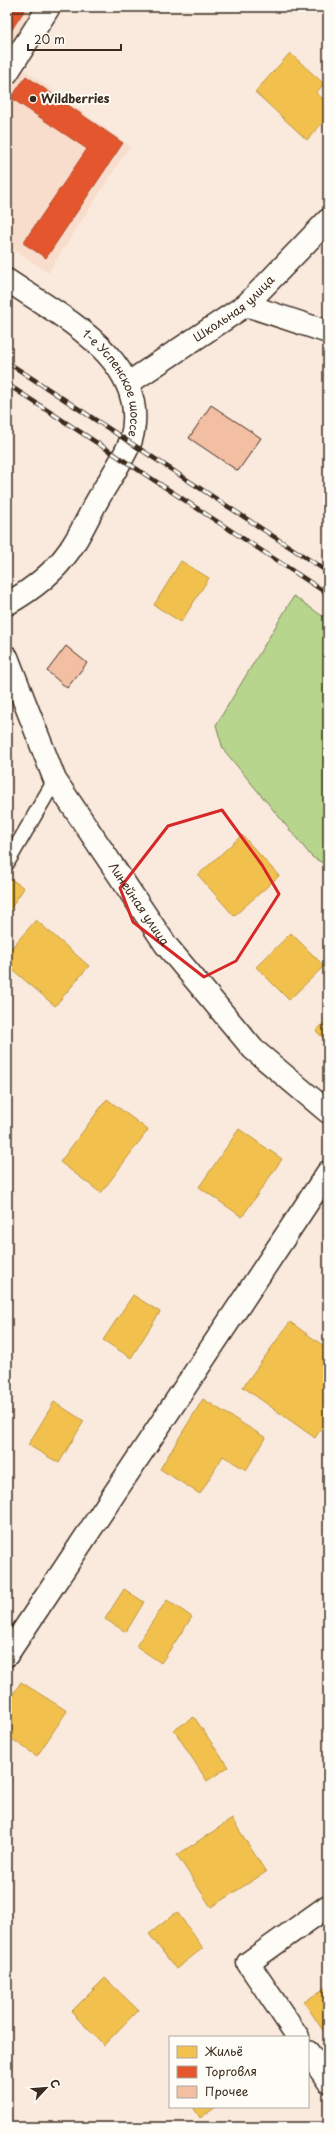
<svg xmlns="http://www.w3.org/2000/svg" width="335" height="2134" font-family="'Playpen Sans',sans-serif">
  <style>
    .built { fill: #f8ddcc }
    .green { fill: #b7d58d; stroke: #798056 }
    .homes { fill: #f2c14e; stroke: #bb9440 }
    .shops { fill: #e4572e; stroke: #b14a29 }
    .building { fill: #f2bfa3; stroke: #3b2a1e }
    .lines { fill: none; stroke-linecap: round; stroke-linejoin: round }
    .service-casing { stroke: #3b2a1e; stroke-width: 17 }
    .minor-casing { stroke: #3b2a1e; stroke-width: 25 }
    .secondary-casing { stroke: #3b2a1e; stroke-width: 25 }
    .service { stroke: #fdfcf7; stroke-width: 14 }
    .minor { stroke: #fdfcf7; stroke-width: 22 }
    .secondary { stroke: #fdfcf7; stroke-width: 22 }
    .rail-casing { stroke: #3b2a1e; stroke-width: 4.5 }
    .rail { stroke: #fdfcf7; stroke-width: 3; stroke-dasharray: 9; stroke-linecap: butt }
    .marked { fill: none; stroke: #d62828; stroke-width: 3; stroke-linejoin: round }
    .poi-dot { fill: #3b2a1e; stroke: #fdfcf7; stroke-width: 1.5 }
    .labels { text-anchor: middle; stroke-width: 4; stroke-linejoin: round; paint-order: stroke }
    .poi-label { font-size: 12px; font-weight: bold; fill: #3b2a1e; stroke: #fdfcf7; text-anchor: start }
    .street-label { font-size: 12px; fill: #3b2a1e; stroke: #fdfcf7 }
  </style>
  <rect width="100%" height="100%" fill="#faeade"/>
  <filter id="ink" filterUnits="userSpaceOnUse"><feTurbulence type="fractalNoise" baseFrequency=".025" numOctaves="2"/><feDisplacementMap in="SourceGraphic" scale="8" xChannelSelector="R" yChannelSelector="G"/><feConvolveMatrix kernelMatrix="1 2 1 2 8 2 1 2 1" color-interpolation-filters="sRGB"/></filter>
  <g filter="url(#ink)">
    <!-- built -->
    <g class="built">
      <polygon points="7,7 33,7 7,51"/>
      <polygon points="22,68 130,146 48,273 7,245 7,90"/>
    </g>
    <!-- green -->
    <polygon class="green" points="294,596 328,620 328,866 312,857 223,749 216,725"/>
    <!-- homes -->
    <g class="homes">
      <polygon points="290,53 324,84 316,93 328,103 328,117 307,140 255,92"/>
      <polygon points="181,561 209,578 181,622 154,605"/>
      <polygon points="242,835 279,876 234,916 198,875"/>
      <polygon points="11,879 24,888 7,914 7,885"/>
      <polygon points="36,920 89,966 55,1006 7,965 7,953"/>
      <polygon points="291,933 324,966 289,1000 256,967"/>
      <polygon points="328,1019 328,1043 316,1031"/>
      <polygon points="107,1099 148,1130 101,1193 60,1162"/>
      <polygon points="239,1129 282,1159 242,1217 199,1187"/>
      <polygon points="133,1295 160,1312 131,1358 103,1340"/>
      <polygon points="290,1322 328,1349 328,1430 323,1426 315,1438 243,1387"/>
      <polygon points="203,1399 266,1438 246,1470 223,1456 200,1494 160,1469"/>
      <polygon points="54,1402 84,1421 59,1463 28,1445"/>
      <polygon points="124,1589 144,1602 126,1632 105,1619"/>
      <polygon points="167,1600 192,1617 161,1663 136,1646"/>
      <polygon points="21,1682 67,1711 37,1756 7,1736 7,1703"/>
      <polygon points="194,1717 228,1767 207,1781 174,1730"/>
      <polygon points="232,1819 266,1872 211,1907 177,1855"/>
      <polygon points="177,1912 203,1948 176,1969 149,1934"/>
      <polygon points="105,1978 138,2010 104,2045 71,2012"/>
      <polygon points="328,1986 328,2038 304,2002"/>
      <polygon points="193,2107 216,2107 200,2118"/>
    </g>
    <!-- shops -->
    <g class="shops">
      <polygon points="7,7 26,8 7,37"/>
      <polygon points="26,76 123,143 46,258 23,243 87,149 11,98"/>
    </g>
    <!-- building -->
    <g class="building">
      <polygon points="211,405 261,438 238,471 189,438"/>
      <polygon points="66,646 87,663 67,688 47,671"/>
    </g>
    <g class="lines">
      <defs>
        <polyline id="service" points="7,863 55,780"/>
        <g id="minor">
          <polyline points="7,73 49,7"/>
          <polyline points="246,305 328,332"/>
          <path id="s1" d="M 127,384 L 246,305 L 328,220"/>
          <path id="s2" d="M 7,657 L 55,780 L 166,945 L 253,1049 L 328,1112"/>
          <polyline points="7,1655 328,1172"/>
          <polyline points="298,2037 248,1963 328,1906"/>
          <polyline points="308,2052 328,2081"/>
        </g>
        <g id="secondary">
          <path id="s3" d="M 7,280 C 60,316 153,361 131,440 C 126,455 106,485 97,501 C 88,517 80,536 69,551 C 53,574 30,591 7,604"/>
        </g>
      </defs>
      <!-- service casing -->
      <use href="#service" class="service-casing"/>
      <!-- minor casing -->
      <use href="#minor" class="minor-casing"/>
      <!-- secondary casing -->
      <use href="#secondary" class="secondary-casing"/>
      <!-- service -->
      <use href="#service" class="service"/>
      <!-- minor -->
      <use href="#minor" class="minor"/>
      <!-- secondary -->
      <use href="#secondary" class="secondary"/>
      <defs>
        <g id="rail">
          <polyline points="7,362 328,572"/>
          <polyline points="7,384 328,594"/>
        </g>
      </defs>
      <!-- rail casing -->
      <use href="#rail" class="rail-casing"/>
      <!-- rail -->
      <use href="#rail" class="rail"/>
    </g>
  </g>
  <!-- marked area -->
  <path class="marked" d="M 222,810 L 262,865 L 279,894 L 236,961 L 204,977 L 133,922 L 120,888 L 168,826 Z"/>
  <!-- markers -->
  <circle class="poi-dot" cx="33" cy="99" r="4"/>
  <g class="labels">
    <!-- poi labels -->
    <g class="poi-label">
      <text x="41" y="103">Wildberries</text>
    </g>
    <!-- street labels -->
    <g class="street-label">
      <text dy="4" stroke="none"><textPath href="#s1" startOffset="131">Школьная улица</textPath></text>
      <text dy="4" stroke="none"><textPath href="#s3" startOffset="154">1-е Успенское шоссе</textPath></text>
      <text dy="4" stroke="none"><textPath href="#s2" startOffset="282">Линейная улица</textPath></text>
    </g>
  </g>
  <!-- margin -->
  <rect width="335" height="2134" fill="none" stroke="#fdfcf7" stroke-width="24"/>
  <rect x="12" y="12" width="311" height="2110" fill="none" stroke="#3b2a1e" stroke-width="1.5" filter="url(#ink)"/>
  <!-- legend -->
  <rect x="169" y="2036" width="140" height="72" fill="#fdfcf7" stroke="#afa8a0"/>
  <rect x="177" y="2046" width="20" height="12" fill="#f2c14e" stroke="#afa8a0"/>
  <text x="205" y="2056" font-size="12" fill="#3b2a1e">Жильё</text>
  <rect x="177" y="2066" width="20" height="12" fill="#e4572e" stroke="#afa8a0"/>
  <text x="205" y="2076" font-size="12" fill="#3b2a1e">Торговля</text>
  <rect x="177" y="2086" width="20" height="12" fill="#f2bfa3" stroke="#afa8a0"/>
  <text x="205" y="2096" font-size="12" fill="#3b2a1e">Прочее</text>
  <!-- north arrow -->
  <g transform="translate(46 2088) rotate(64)" stroke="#fdfcf7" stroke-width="3" paint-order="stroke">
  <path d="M0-3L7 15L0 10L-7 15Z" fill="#3b2a1e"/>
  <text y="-6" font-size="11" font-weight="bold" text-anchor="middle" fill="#3b2a1e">С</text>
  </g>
  <!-- scale -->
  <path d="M28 44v6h93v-6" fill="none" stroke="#3b2a1e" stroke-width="2"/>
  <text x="34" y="44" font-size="12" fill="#3b2a1e" stroke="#fdfcf7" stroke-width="3" paint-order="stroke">20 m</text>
</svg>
